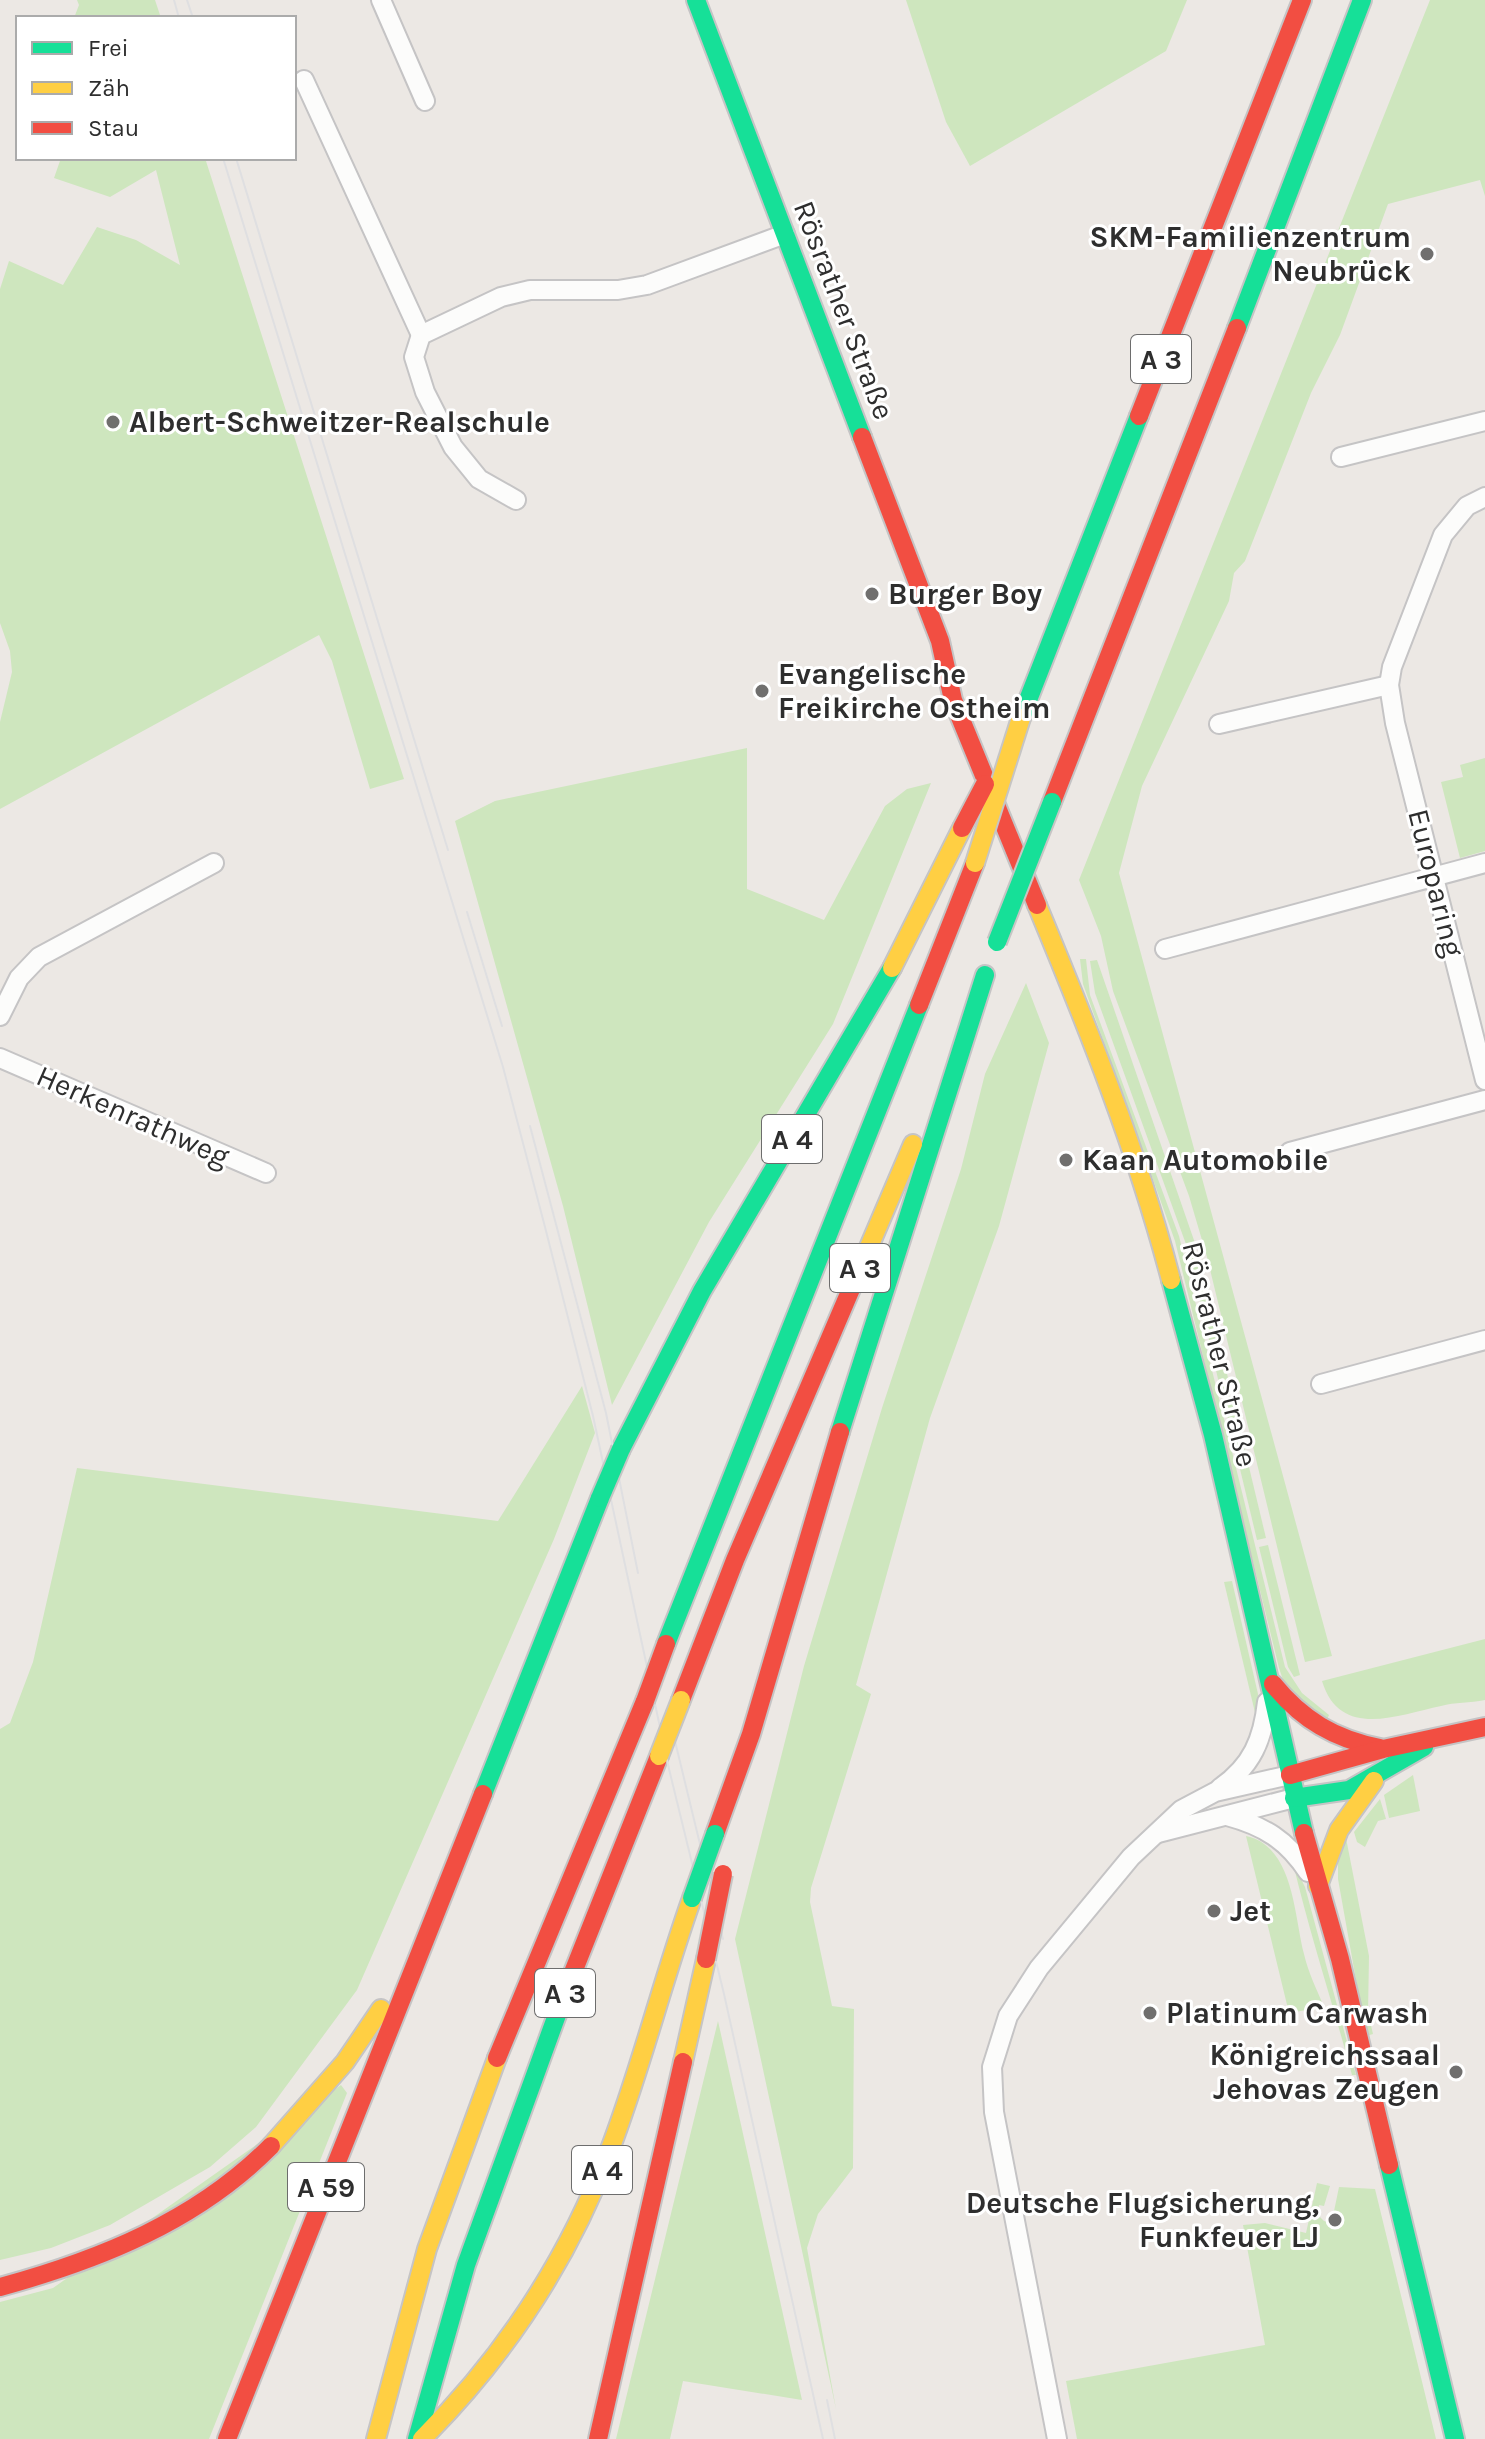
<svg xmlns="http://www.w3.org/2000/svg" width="1485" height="2439" font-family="Karla,sans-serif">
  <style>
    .green { fill: #cee6be }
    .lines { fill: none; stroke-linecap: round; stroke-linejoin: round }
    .street-casing { stroke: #c5c4c5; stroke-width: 22 }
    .fast-casing { stroke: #c5c4c5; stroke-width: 22 }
    .slow-casing { stroke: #c5c4c5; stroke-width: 22 }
    .jam-casing { stroke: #c5c4c5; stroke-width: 22 }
    .street { stroke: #fcfcfb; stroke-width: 18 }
    .fast { stroke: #16e098; stroke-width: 18 }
    .slow { stroke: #ffcf43; stroke-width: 18 }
    .jam { stroke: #f24e42; stroke-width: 18 }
    .tram { stroke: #dfdfe1; stroke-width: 2 }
    .fast-bridge-casing { stroke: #c6c5c4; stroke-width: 22; stroke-linecap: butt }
    .slow-bridge-casing { stroke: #c6c5c4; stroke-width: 22; stroke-linecap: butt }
    .jam-bridge-casing { stroke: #c6c5c4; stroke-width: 22; stroke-linecap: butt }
    .fast-bridge { stroke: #16e098; stroke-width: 18 }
    .slow-bridge { stroke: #ffcf43; stroke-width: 18 }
    .jam-bridge { stroke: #f24e42; stroke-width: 18 }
    .poi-dot { fill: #706f6e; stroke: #fff; stroke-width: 3 }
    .labels { text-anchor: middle; stroke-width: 6; stroke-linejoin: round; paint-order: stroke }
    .shield { fill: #fff; stroke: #6d6d6d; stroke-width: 2 }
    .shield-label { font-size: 28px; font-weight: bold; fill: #2e2e2e }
    .poi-label { font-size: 30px; font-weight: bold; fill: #2e2e2e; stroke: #fff; text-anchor: start }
    .street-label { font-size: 30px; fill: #2e2e2e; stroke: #fff }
  </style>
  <rect width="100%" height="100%" fill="#ece8e4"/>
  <!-- green -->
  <g class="green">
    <polygon points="77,0 155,0 161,18 74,18 79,5"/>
    <polygon points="906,0 1187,0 1166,51 970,166 946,122"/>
    <polygon points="1430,0 1485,0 1485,196 1480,180 1388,204 1340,335 1311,393 1245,561 1234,573 1229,601 1142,786 1119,873 1332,1656 1305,1662 1207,1257 1189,1196 1113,991 1101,936 1079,880"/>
    <polygon points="61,158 205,158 404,779 370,789 332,661 319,635 0,809 0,722 12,672 10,651 0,623 0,289 9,261 63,285 97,227 136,240 180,265 156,170 110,197 54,178"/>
    <polygon points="747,748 747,889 824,920 885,806 907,789 931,783 833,1024 709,1222 612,1405 563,1206 455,821 495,801"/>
    <polygon points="1485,758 1485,851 1460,858 1441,782 1463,777 1460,765"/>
    <polygon points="1080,959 1086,959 1090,995 1179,1236 1285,1667 1302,1693 1329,1715 1324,1727 1284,1683 1279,1668 1175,1241 1083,984"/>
    <polygon points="1097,960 1188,1223 1196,1246 1187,1247 1095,993 1090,961"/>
    <polygon points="1026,983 1049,1043 999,1226 930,1418 856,1685 871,1694 811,1888 810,1902 832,2006 854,2009 853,2168 818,2214 807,2248 836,2409 735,1939 804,1666 882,1408 961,1169 985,1074"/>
    <polygon points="1197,1251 1231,1390 1221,1392 1189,1253"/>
    <polygon points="582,1386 595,1433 554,1539 357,1990 256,2127 210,2167 110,2225 51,2248 0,2260 0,1729 10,1723 33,1662 77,1468 498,1521"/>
    <polygon points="1232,1396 1266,1538 1257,1540 1223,1398"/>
    <polygon points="1268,1545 1300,1675 1294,1677 1288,1667 1259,1547"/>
    <polygon points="1232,1581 1258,1694 1257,1721 1224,1582"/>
    <path d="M 1485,1639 L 1485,1700 C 1470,1703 1455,1702 1441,1706 C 1398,1715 1340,1740 1322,1681 Z"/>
    <polygon points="1413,1775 1420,1811 1389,1818 1384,1795"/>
    <polygon points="1380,1799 1386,1819 1378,1821 1365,1847 1357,1842 1354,1832"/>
    <polygon points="1345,1833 1369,1956 1368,2013 1373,2034 1366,2036 1338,1879 1338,1854"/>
    <path d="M 1246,1836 C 1294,1846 1294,1916 1304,1954 C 1308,1972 1317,1990 1324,2007 L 1289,2013 Z"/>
    <path d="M 1293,1863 L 1305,1887 L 1356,2075 L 1352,2075 C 1333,2004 1310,1935 1293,1863 Z"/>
    <polygon points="718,2021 802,2400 683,2381 670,2439 616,2439"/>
    <polygon points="341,2085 347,2093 209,2439 0,2439 0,2302 53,2288"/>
    <polygon points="1317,2183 1330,2186 1324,2206 1319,2205 1317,2214 1324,2221 1341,2225 1343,2218 1333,2216 1339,2187 1375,2189 1436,2439 1077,2439 1066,2381 1265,2345 1243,2225 1265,2223 1306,2233"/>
  </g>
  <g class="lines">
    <defs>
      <g id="street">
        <polyline points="381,0 425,101"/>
        <polyline points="304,80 421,335"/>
        <polyline points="1341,457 1485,421"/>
        <polyline points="1485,497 1467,506 1443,535 1392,667 1389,685 1395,723 1485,1080"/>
        <polyline points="516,500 479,479 453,447 425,392 414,357 421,335 501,297 530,290 618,290 647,285 785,234"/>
        <polyline points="1219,724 1389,685"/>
        <polyline points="1165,949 1485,863"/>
        <polyline points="0,1016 19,978 39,957 214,863"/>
        <polyline points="0,1058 266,1173"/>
        <polyline points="1290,1152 1485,1100"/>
        <polyline points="1321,1384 1485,1340"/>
        <path d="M 1220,1788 C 1252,1766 1263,1739 1267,1702"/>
        <path d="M 1227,1816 C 1264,1826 1287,1840 1308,1872"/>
        <polyline points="1158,1833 1294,1798"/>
        <polyline points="1057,2439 994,2112 992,2067 1008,2016 1039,1968 1131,1857 1181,1810 1215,1792 1290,1775"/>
      </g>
      <g id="fast">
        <polyline points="696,0 862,437"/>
        <polyline points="1237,328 1362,0"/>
        <polyline points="1021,718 1139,416"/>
        <polyline points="1171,1280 1213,1435 1304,1833"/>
        <polyline points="840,1432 985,975"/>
        <polyline points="621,1449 702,1291 892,968"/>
        <polyline points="666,1644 919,1005"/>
        <polyline points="483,1794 600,1498"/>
        <polyline points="1294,1798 1349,1790 1424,1747"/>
        <polyline points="1389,2165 1455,2439"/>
        <polyline points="417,2439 466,2265 566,1990"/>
      </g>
      <g id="slow">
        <path d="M 1037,905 C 1088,1028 1137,1150 1171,1280"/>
        <polyline points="892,968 962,828"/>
        <polyline points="857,1275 913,1144"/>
        <polyline points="1318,1886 1339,1830 1374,1781"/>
        <polyline points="683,2062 706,1959"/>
        <polyline points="271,2146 345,2062 381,2009"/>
        <polyline points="376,2439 427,2249 497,2058"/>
        <path d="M 422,2439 C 505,2356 567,2262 609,2152 C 641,2069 662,1982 692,1898"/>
      </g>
      <g id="jam">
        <polyline points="1139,416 1302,0"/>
        <polyline points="862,437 940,641 953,700 1037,905"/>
        <polyline points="1052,802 1237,328"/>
        <polyline points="919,1005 975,863"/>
        <path d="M 1273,1684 C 1302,1720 1335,1739 1380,1748"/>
        <polyline points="681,1700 735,1560 857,1275"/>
        <polyline points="1290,1775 1383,1749 1485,1727"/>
        <polyline points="1304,1833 1340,1959 1389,2165"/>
        <polyline points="715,1834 751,1734 840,1432"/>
        <polyline points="566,1990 659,1756"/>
        <polyline points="497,2058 645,1701"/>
        <path d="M 0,2287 C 99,2260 197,2221 271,2146"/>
        <polyline points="227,2439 483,1794"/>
        <polyline points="598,2439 683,2062"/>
      </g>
    </defs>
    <!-- street casing -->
    <use href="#street" class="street-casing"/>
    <!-- fast casing -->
    <use href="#fast" class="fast-casing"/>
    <!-- slow casing -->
    <use href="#slow" class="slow-casing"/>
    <!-- jam casing -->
    <use href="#jam" class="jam-casing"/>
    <!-- street -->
    <use href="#street" class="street"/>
    <!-- fast -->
    <use href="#fast" class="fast"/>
    <!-- slow -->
    <use href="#slow" class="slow"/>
    <!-- jam -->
    <use href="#jam" class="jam"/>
    <!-- tram -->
    <g class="tram">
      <polyline points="174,0 179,18"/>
      <polyline points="187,0 193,18"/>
      <polyline points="223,158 503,1067 545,1227 593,1416 669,1769 724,1994 823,2439"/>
      <polyline points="236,158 448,850"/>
      <polyline points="467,912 502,1026"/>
      <polyline points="530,1126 606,1413 638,1573"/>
      <polyline points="675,1741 723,1939"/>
      <polyline points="827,2400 835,2439"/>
    </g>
    <defs>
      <g id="fast-bridge">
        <polyline points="997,942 1052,802"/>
        <polyline points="600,1498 621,1449"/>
        <polyline points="692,1898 715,1834"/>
      </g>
      <g id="slow-bridge">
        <polyline points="975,863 1021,718"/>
        <polyline points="659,1756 681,1700"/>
      </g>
      <g id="jam-bridge">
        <polyline points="962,828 985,784"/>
        <polyline points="645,1701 666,1644"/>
        <polyline points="706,1959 723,1874"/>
      </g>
    </defs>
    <!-- fast-bridge casing -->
    <use href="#fast-bridge" class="fast-bridge-casing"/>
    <!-- slow-bridge casing -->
    <use href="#slow-bridge" class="slow-bridge-casing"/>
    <!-- jam-bridge casing -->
    <use href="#jam-bridge" class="jam-bridge-casing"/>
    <!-- fast-bridge -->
    <use href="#fast-bridge" class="fast-bridge"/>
    <!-- slow-bridge -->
    <use href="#slow-bridge" class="slow-bridge"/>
    <!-- jam-bridge -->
    <use href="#jam-bridge" class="jam-bridge"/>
  </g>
  <!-- markers -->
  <g class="poi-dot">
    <circle cx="1427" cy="254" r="8"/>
    <circle cx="113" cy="422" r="8"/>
    <circle cx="872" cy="594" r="8"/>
    <circle cx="762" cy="691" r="8"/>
    <circle cx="1066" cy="1160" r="8"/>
    <circle cx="1214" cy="1911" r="8"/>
    <circle cx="1150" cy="2013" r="8"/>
    <circle cx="1456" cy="2072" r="8"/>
    <circle cx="1335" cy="2220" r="8"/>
  </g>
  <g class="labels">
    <!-- shield labels -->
    <g class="shield">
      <rect x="1131" y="335" width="60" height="48" rx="6"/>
      <rect x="762" y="1115" width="60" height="48" rx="6"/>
      <rect x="830" y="1244" width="60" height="48" rx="6"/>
      <rect x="535" y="1969" width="60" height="48" rx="6"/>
      <rect x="572" y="2146" width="60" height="48" rx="6"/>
      <rect x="288" y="2163" width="76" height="48" rx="6"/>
    </g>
    <g class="shield-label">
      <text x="1161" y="369">A 3</text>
      <text x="792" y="1149">A 4</text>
      <text x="860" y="1278">A 3</text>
      <text x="565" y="2003">A 3</text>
      <text x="602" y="2180">A 4</text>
      <text x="326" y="2197">A 59</text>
    </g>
    <!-- poi labels -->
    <g class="poi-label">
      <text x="1411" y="247" text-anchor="end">SKM-Familienzentrum<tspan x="1411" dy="34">Neubrück</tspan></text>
      <text x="129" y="432">Albert-Schweitzer-Realschule</text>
      <text x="888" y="604">Burger Boy</text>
      <text x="778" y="684">Evangelische<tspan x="778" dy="34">Freikirche Ostheim</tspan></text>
      <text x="1082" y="1170">Kaan Automobile</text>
      <text x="1230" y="1921">Jet</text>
      <text x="1166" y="2023">Platinum Carwash</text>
      <text x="1440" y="2065" text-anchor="end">Königreichssaal<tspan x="1440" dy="34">Jehovas Zeugen</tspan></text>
      <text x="1319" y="2213" text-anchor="end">Deutsche Flugsicherung,<tspan x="1319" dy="34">Funkfeuer LJ</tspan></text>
    </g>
    <!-- street labels -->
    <g class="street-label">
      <text transform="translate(844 310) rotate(69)" y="10">Rösrather Straße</text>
      <text transform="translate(1436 883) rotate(76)" y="10">Europaring</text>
      <text transform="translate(133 1116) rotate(24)" y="10">Herkenrathweg</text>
      <text transform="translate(1220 1354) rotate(76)" y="10">Rösrather Straße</text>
    </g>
  </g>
  <!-- legend -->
  <rect x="16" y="16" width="280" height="144" fill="#ffffff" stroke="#ababab" stroke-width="2"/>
  <rect x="32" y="42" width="40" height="12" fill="#16e098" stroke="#ababab" stroke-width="2"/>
  <text x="88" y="56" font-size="24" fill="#2e2e2e">Frei</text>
  <rect x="32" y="82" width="40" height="12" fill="#ffcf43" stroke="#ababab" stroke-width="2"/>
  <text x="88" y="96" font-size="24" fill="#2e2e2e">Zäh</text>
  <rect x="32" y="122" width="40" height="12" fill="#f24e42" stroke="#ababab" stroke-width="2"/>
  <text x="88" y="136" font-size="24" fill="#2e2e2e">Stau</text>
</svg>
